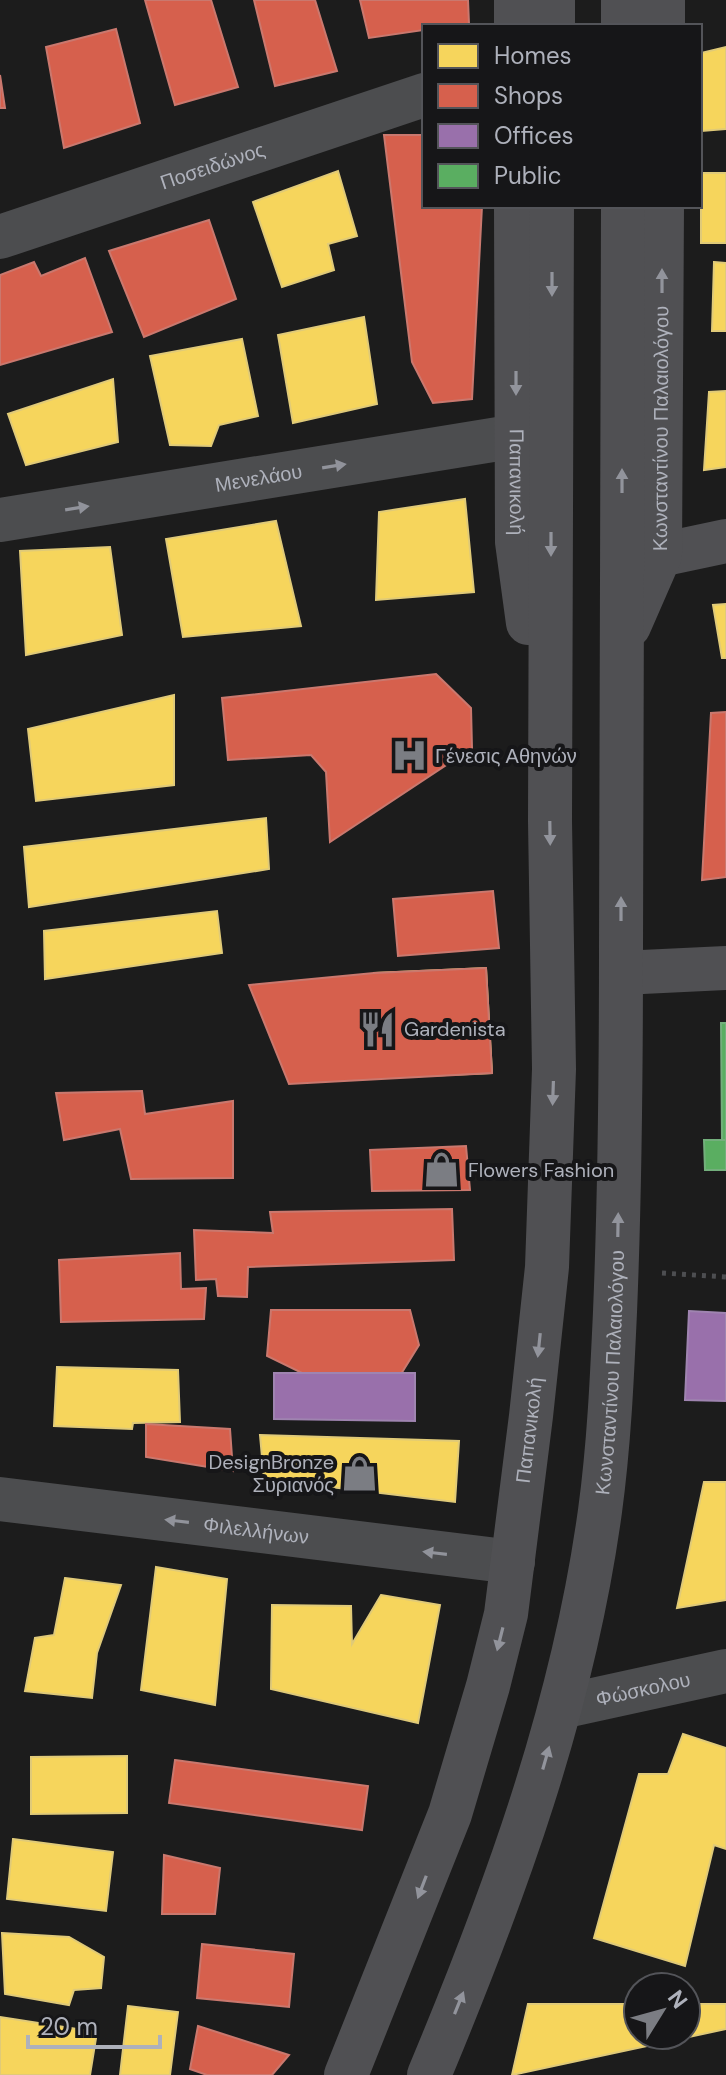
<svg xmlns="http://www.w3.org/2000/svg" width="726" height="2075" font-family="'DM Sans',sans-serif">
  <style>
    .homes { fill: #f6d55c; stroke: #e0ca78; stroke-width: 2 }
    .shops { fill: #d6604d; stroke: #ca786e; stroke-width: 2 }
    .offices { fill: #9970ab; stroke: #9f84b0; stroke-width: 2 }
    .public { fill: #5aae61; stroke: #73af7c; stroke-width: 2 }
    .lines { fill: none; stroke-linecap: round; stroke-linejoin: round }
    .path { stroke: #4d4e51; stroke-width: 5; stroke-dasharray: 4 6; stroke-linecap: butt }
    .street { stroke: #4c4d4f; stroke-width: 44 }
    .secondary { stroke: #505053; stroke-width: 44 }
    .oneway { fill: #92949c }
    .oneway2 { fill: #91939b }
    .labels { text-anchor: middle; stroke-width: 8; stroke-linejoin: round; paint-order: stroke }
    .street-label { font-size: 20px; fill: #aeb1bb; stroke: #161618 }
    .poi-label { font-size: 20px; fill: #aeb1bb; stroke: #161618; text-anchor: start }
  </style>
  <rect width="100%" height="100%" fill="#1c1c1c"/>
  <!-- homes -->
  <g class="homes">
    <polygon points="726,47 726,129 702,131 701,53"/>
    <polygon points="338,171 357,236 328,244 334,270 282,287 253,202"/>
    <rect x="701" y="173" width="25" height="70"/>
    <polygon points="714,262 726,263 726,331 712,331"/>
    <polygon points="364,317 377,404 293,423 278,335"/>
    <polygon points="242,339 258,416 219,425 211,446 170,445 150,356"/>
    <polygon points="113,379 118,442 26,465 8,414"/>
    <polygon points="726,391 726,467 704,470 709,392"/>
    <polygon points="465,499 474,592 376,600 379,512"/>
    <polygon points="276,521 301,626 183,637 166,539"/>
    <polygon points="110,547 122,635 26,655 20,551"/>
    <polygon points="726,604 726,658 722,658 713,605"/>
    <polygon points="174,695 174,785 36,801 28,729"/>
    <polygon points="266,818 269,869 29,907 24,847"/>
    <polygon points="217,911 222,953 45,979 44,931"/>
    <polygon points="486,968 492,1073 378,1078 374,973"/>
    <polygon points="57,1367 178,1370 180,1422 133,1423 132,1429 54,1426"/>
    <polygon points="260,1435 459,1441 455,1502 264,1479"/>
    <polygon points="704,1482 726,1482 726,1600 677,1608"/>
    <polygon points="156,1567 227,1579 215,1705 141,1690"/>
    <polygon points="65,1578 121,1585 97,1653 92,1698 25,1691 35,1638 54,1635"/>
    <polygon points="381,1595 440,1605 418,1723 271,1689 272,1605 351,1606 352,1644"/>
    <polygon points="683,1734 726,1748 726,1849 714,1845 685,1966 594,1938 639,1774 668,1774"/>
    <polygon points="127,1756 127,1813 31,1814 31,1757"/>
    <polygon points="13,1839 113,1852 106,1911 7,1899"/>
    <polygon points="2,1933 69,1937 104,1957 101,1988 74,1990 69,2005 5,1994"/>
    <polygon points="528,2004 638,2004 638,2035 686,2035 686,2004 726,2004 726,2029 512,2075"/>
    <polygon points="128,2006 178,2012 170,2075 120,2075"/>
    <polygon points="0,2017 97,2032 90,2075 0,2075"/>
  </g>
  <!-- shops -->
  <g class="shops">
    <polygon points="145,0 211,0 238,87 175,105"/>
    <polygon points="254,0 315,0 337,71 275,86"/>
    <polygon points="360,0 468,0 469,24 424,26 424,30 369,38"/>
    <polygon points="116,29 140,123 64,148 46,47"/>
    <polygon points="0,75 5,108 0,108"/>
    <polygon points="384,135 424,135 424,206 482,206 472,399 433,403 412,362"/>
    <polygon points="209,220 236,299 144,337 109,251"/>
    <polygon points="85,258 112,332 0,365 0,275 34,262 41,276"/>
    <polygon points="436,674 471,708 472,748 330,842 326,772 311,755 228,760 222,698"/>
    <polygon points="726,712 726,877 702,880 711,713"/>
    <polygon points="493,891 499,948 398,956 393,899"/>
    <polygon points="486,968 492,1073 289,1084 249,985 374,973"/>
    <polygon points="142,1091 145,1114 233,1101 233,1178 131,1179 120,1129 64,1140 56,1093"/>
    <polygon points="466,1146 470,1190 372,1191 370,1150"/>
    <polygon points="452,1209 454,1260 248,1267 247,1297 218,1296 216,1279 196,1280 194,1230 273,1233 270,1212"/>
    <polygon points="180,1253 181,1289 206,1288 204,1319 61,1322 59,1260"/>
    <polygon points="271,1310 410,1310 419,1345 401,1374 302,1373 267,1356"/>
    <polygon points="146,1424 230,1429 233,1471 146,1457"/>
    <polygon points="175,1760 368,1786 362,1830 169,1803"/>
    <polygon points="164,1855 220,1868 215,1914 162,1914"/>
    <polygon points="202,1944 294,1954 289,2007 197,1998"/>
    <polygon points="198,2026 289,2055 272,2075 207,2075 190,2069"/>
  </g>
  <!-- offices -->
  <g class="offices">
    <polygon points="689,1311 726,1313 726,1401 685,1400"/>
    <polygon points="274,1373 415,1373 415,1421 274,1419"/>
  </g>
  <!-- public -->
  <g class="public">
    <polygon points="721,1023 726,1023 726,1140 722,1140"/>
    <polygon points="704,1140 726,1140 726,1170 705,1170"/>
  </g>
  <g class="lines">
    <!-- path -->
    <polyline class="path" points="662,1273 726,1277"/>
    <!-- street -->
    <g class="street">
      <path id="s1" d="M 0,237 L 424,95"/>
      <path id="s2" d="M 0,520 L 517,436"/>
      <path id="s3" d="M 0,1499 L 513,1562"/>
      <path id="s4" d="M 561,1707 L 726,1671"/>
    </g>
    <!-- secondary -->
    <g class="secondary">
      <polyline points="516,0 516,26"/>
      <polyline points="553,26 553,0"/>
      <polyline points="623,26 623,0"/>
      <polyline points="663,26 663,0"/>
      <path id="s5" d="M 516,206 L 517,542 L 528,623"/>
      <polyline points="660,555 726,541"/>
      <path id="s6" d="M 629,626 L 660,555 L 662,206"/>
      <polyline points="621,973 726,968"/>
      <path id="s7" d="M 346,2075 L 450,1814 L 488,1686 L 506,1614 L 531,1416 L 547,1267 L 554,1069 L 550,821 L 552,206"/>
      <path id="s8" d="M 429,2075 C 505,1893 573,1708 600,1511 C 609,1445 612,1378 615,1312 C 620,1191 621,1070 621,950 C 622,702 622,454 623,206"/>
    </g>
  </g>
  <!-- one-way arrows -->
  <defs><path id="oneway-solid" d="M-6-.8H1V-3.2L6.5 0L1 3.2V.8H-6Z" transform="scale(2)"/></defs>
  <g class="oneway">
    <use href="#oneway-solid" transform="translate(662 281) rotate(-90)"/>
    <use href="#oneway-solid" transform="translate(552 284) rotate(90)"/>
    <use href="#oneway-solid" transform="translate(516 383) rotate(90)"/>
    <use href="#oneway-solid" transform="translate(622 481) rotate(-90)"/>
    <use href="#oneway-solid" transform="translate(551 544) rotate(90)"/>
    <use href="#oneway-solid" transform="translate(550 833) rotate(89)"/>
    <use href="#oneway-solid" transform="translate(621 909) rotate(-90)"/>
    <use href="#oneway-solid" transform="translate(553 1093) rotate(92)"/>
    <use href="#oneway-solid" transform="translate(618 1225) rotate(-89)"/>
    <use href="#oneway-solid" transform="translate(539 1345) rotate(96)"/>
    <use href="#oneway-solid" transform="translate(500 1639) rotate(104)"/>
    <use href="#oneway-solid" transform="translate(546 1758) rotate(-74)"/>
    <use href="#oneway-solid" transform="translate(422 1887) rotate(111)"/>
    <use href="#oneway-solid" transform="translate(459 2003) rotate(-68)"/>
  </g>
  <g class="oneway2">
    <use href="#oneway-solid" transform="translate(334 466) rotate(-9)"/>
    <use href="#oneway-solid" transform="translate(77 508) rotate(-9)"/>
    <use href="#oneway-solid" transform="translate(177 1521) rotate(-173)"/>
    <use href="#oneway-solid" transform="translate(435 1553) rotate(-173)"/>
  </g>
  <!-- icons -->
  <defs>
    <symbol id="hospital-bare" viewBox="-9 -9 18 18"><path d="M-5-5h3v3.5h4V-5h3V5h-3V1.5h-4V5h-3Z" fill="#7b7d83" stroke="#161618" stroke-width="2.5" paint-order="stroke"/></symbol>
    <symbol id="restaurant-bare" viewBox="-9 -9 18 18"><path d="M-5-6h1v4h1v-4h1v4h1v-4h1v5L-1.5 .5V6h-2V.5L-5-1ZM5-6V6H3V1.5H1.5Q1.5-4 5-6Z" fill="#7b7d83" stroke="#161618" stroke-width="2.5" paint-order="stroke"/></symbol>
    <symbol id="shop-bare" viewBox="-9 -9 18 18"><path d="M-5-2.5h2.3a2.7 3.5 0 0 1 5.4 0H5L5.5 6h-11ZM-1.5-2.5h3a1.5 2.3 0 0 0-3 0Z" fill="#7b7d83" stroke="#161618" stroke-width="2.5" paint-order="stroke"/></symbol>
  </defs>
  <g fill-rule="evenodd">
    <use href="#hospital-bare" x="384" y="730" width="51" height="51"/>
    <use href="#restaurant-bare" x="352" y="1004" width="51" height="51"/>
    <use href="#shop-bare" x="416" y="1144" width="51" height="51"/>
    <use href="#shop-bare" x="334" y="1448" width="51" height="51"/>
  </g>
  <g class="labels">
    <!-- street labels -->
    <g class="street-label">
      <text dy="7" stroke="none"><textPath href="#s1" startOffset="224">Ποσειδώνος</textPath></text>
      <text dy="7" stroke="none"><textPath href="#s6" startOffset="204">Κωνσταντίνου Παλαιολόγου</textPath></text>
      <text dy="7" stroke="none"><textPath href="#s2" startOffset="262">Μενελάου</textPath></text>
      <text dy="7" stroke="none"><textPath href="#s5" startOffset="276">Παπανικολή</textPath></text>
      <text dy="7" stroke="none"><textPath href="#s8" startOffset="730">Κωνσταντίνου Παλαιολόγου</textPath></text>
      <text dy="7" stroke="none"><textPath href="#s7" startOffset="674">Παπανικολή</textPath></text>
      <text dy="7" stroke="none"><textPath href="#s3" startOffset="258">Φιλελλήνων</textPath></text>
      <text dy="7" stroke="none"><textPath href="#s4" startOffset="84">Φώσκολου</textPath></text>
    </g>
    <!-- poi labels -->
    <g class="poi-label">
      <text x="435" y="763">Γένεσις Αθηνών</text>
      <text x="404" y="1036">Gardenista</text>
      <text x="468" y="1177">Flowers Fashion</text>
      <text x="334" y="1469" text-anchor="end">DesignBronze<tspan x="334" dy="23">Συριανός</tspan></text>
    </g>
  </g>
  <!-- legend -->
  <rect x="422" y="24" width="280" height="184" fill="#161618" stroke="#535459" stroke-width="2"/>
  <rect x="438" y="44" width="40" height="24" fill="#f6d55c" stroke="#535459" stroke-width="2"/>
  <text x="494" y="64" font-size="24" fill="#aeb1bb">Homes</text>
  <rect x="438" y="84" width="40" height="24" fill="#d6604d" stroke="#535459" stroke-width="2"/>
  <text x="494" y="104" font-size="24" fill="#aeb1bb">Shops</text>
  <rect x="438" y="124" width="40" height="24" fill="#9970ab" stroke="#535459" stroke-width="2"/>
  <text x="494" y="144" font-size="24" fill="#aeb1bb">Offices</text>
  <rect x="438" y="164" width="40" height="24" fill="#5aae61" stroke="#535459" stroke-width="2"/>
  <text x="494" y="184" font-size="24" fill="#aeb1bb">Public</text>
  <!-- north arrow -->
  <g transform="translate(662 2011) rotate(53)"><circle r="38" fill="#161618" stroke="#535459" stroke-width="2"/>
  <path d="M0-6L14 30L0 20L-14 30Z" fill="#7b7d83"/>
  <text y="-12" font-size="22" font-weight="bold" text-anchor="middle" fill="#aeb1bb">N</text>
  </g>
  <!-- scale -->
  <path d="M28 2035v12h132v-12" fill="none" stroke="#aeb1bb" stroke-width="4"/>
  <text x="40" y="2035" font-size="24" fill="#aeb1bb" stroke="#161618" stroke-width="6" paint-order="stroke">20 m</text>
</svg>
